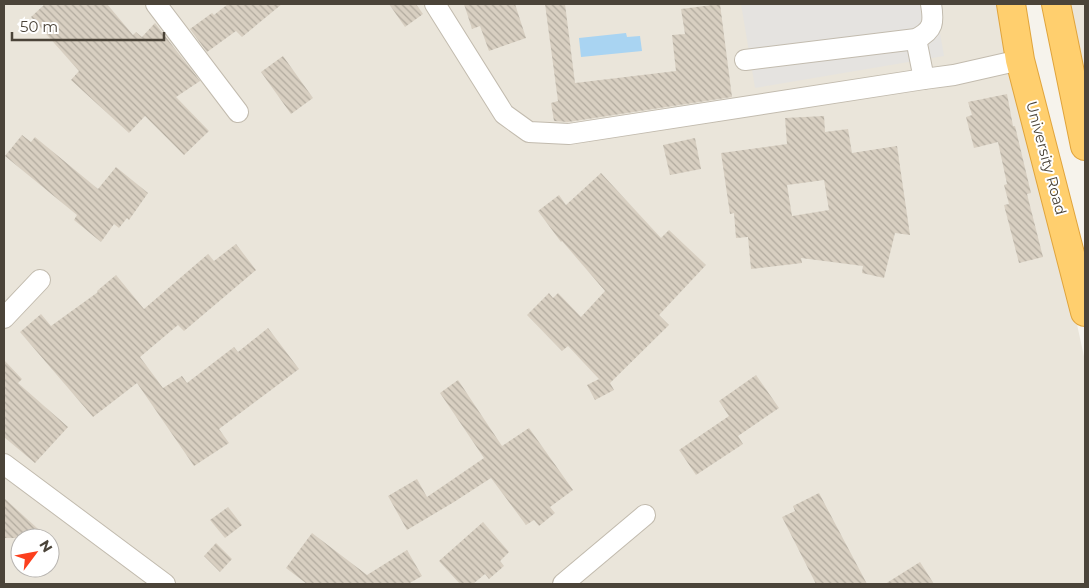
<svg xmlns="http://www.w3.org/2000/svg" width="1089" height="588" font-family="Montserrat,sans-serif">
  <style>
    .residential { fill: #eae5da; fill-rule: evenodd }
    .parking { fill: #e5e3e0 }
    .water { fill: #a9d4f2 }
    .building { fill: url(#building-back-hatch); fill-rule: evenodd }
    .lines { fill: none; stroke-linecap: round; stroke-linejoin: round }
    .minor-casing { stroke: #c2bbae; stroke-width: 22 }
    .highway-casing { stroke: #e0a43c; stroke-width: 30 }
    .minor { stroke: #fff; stroke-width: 20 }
    .highway { stroke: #ffcf6e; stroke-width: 28 }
    .labels { text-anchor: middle; stroke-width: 4; stroke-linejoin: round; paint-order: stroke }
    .street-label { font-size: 15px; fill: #4b4439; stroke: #fff }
  </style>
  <defs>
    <pattern id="building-back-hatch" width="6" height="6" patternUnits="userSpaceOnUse" patternTransform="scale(1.25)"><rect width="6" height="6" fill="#d8cfc1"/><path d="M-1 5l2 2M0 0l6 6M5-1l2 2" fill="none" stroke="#b1aa9e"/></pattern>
  </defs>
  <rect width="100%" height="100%" fill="#f6f3ec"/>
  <!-- residential -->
  <g class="residential">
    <path d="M 4,4 L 1007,4 L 1085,361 L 1085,584 L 4,584 ZM 20,538 L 50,538 L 50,568 L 20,568 Z"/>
    <polygon points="1063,4 1085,4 1085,92"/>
  </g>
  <!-- parking -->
  <polygon class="parking" points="741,4 935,4 944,56 755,88"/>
  <!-- water -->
  <polygon class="water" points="626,33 627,37 640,36 642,51 581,57 579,38"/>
  <!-- building -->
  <g class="building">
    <polygon points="45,4 107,4 133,35 136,32 142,37 155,23 200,81 176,97 209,131 184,155 145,116 129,133 71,80 79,71 31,17"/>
    <polygon points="228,4 282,4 242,37 236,31 207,52 190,29 212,13 214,15"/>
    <polygon points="389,4 416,4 423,14 405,27"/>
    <polygon points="464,4 515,4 526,38 489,51 480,26 472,29"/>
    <polygon points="545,4 565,4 575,83 676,71 672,35 685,34 681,9 720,4 732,97 568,122 554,121 551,103 558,101"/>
    <polygon points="283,56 313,98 291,114 261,72"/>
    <polygon points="1007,94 1013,126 1015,126 1031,193 1027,194 1043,257 1019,263 1004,205 1009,204 1004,185 1007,184 998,142 974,148 966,117 972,115 968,102"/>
    <path d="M 824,116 L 825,132 L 848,129 L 852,153 L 897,146 L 910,235 L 895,233 L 884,278 L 862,273 L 863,266 L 801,258 L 802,263 L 751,269 L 748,237 L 736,238 L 734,213 L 730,214 L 721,153 L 787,144 L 785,118 ZM 824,180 L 829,210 L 792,216 L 787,185 Z"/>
    <polygon points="22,135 31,142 35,137 98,189 116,167 148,193 129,220 127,218 119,228 114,224 101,242 74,220 77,215 5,156"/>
    <polygon points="695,138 701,169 670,175 663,145"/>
    <polygon points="601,173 661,238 669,230 706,265 659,315 669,325 610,383 614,390 595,400 587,385 599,379 568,346 562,351 527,315 549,293 553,298 558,293 581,317 605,291 562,241 561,242 538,211 559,195 566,205"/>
    <polygon points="236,244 256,270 184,331 178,325 140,357 163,388 182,376 187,383 234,347 238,352 268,328 299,369 219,429 229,443 194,466 137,383 93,417 20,332 41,314 51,326 98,292 97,291 116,275 144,309 208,254 214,261"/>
    <polygon points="4,360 22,379 18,383 68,427 35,463 4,437"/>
    <polygon points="756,375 779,408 738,436 743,444 696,475 679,450 729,416 719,401"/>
    <polygon points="458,380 502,446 529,428 573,490 550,507 555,513 539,526 534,520 526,525 491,478 454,502 407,530 388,496 417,479 427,497 484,458 440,393"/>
    <polygon points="819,493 867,584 816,584 782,517 795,511 793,506"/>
    <polygon points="4,498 48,538 4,538"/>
    <polygon points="228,507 242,525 225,538 210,520"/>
    <polygon points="483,522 509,552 500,561 504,566 489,579 485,574 473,584 460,584 439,561"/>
    <polygon points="312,533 367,575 407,550 422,576 408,584 307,584 286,568"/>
    <polygon points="216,543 232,559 220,572 204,556"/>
    <polygon points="920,562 934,584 885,584"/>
  </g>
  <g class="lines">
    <defs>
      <g id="minor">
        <polyline points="156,4 238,112"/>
        <polyline points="435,4 504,114 529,132 569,134 924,79 954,75 1020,60"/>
        <polyline points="916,39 924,79"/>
        <path d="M 745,60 L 916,39 C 934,30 934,22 931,4"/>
        <polyline points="4,318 40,280"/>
        <polyline points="4,464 165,584"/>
        <polyline points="563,584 645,515"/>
      </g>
      <g id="highway">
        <polyline points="1011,4 1020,60 1085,312"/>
        <polyline points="1056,4 1085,146"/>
      </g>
    </defs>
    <!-- minor casing -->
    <use href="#minor" class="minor-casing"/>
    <!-- highway casing -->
    <use href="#highway" class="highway-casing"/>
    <!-- minor -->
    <use href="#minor" class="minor"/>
    <!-- highway -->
    <use href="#highway" class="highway"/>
  </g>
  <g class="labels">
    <!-- street labels -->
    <g class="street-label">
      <text transform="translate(1046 158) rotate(75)" y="5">University Road</text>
    </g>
  </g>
  <!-- border -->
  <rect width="1089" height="588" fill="none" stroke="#4b4439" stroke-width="10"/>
  <!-- north arrow -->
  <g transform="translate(35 553) rotate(58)"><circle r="24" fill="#ffffff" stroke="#b7b4b0"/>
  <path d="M0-4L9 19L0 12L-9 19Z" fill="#fc3f1d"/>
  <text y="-8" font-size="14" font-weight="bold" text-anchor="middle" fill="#4b4439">N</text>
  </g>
  <!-- scale -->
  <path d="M12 32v8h152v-8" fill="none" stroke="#4b4439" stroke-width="2.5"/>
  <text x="20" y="32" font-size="15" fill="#4b4439" stroke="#ffffff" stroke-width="4" paint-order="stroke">50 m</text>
</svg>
